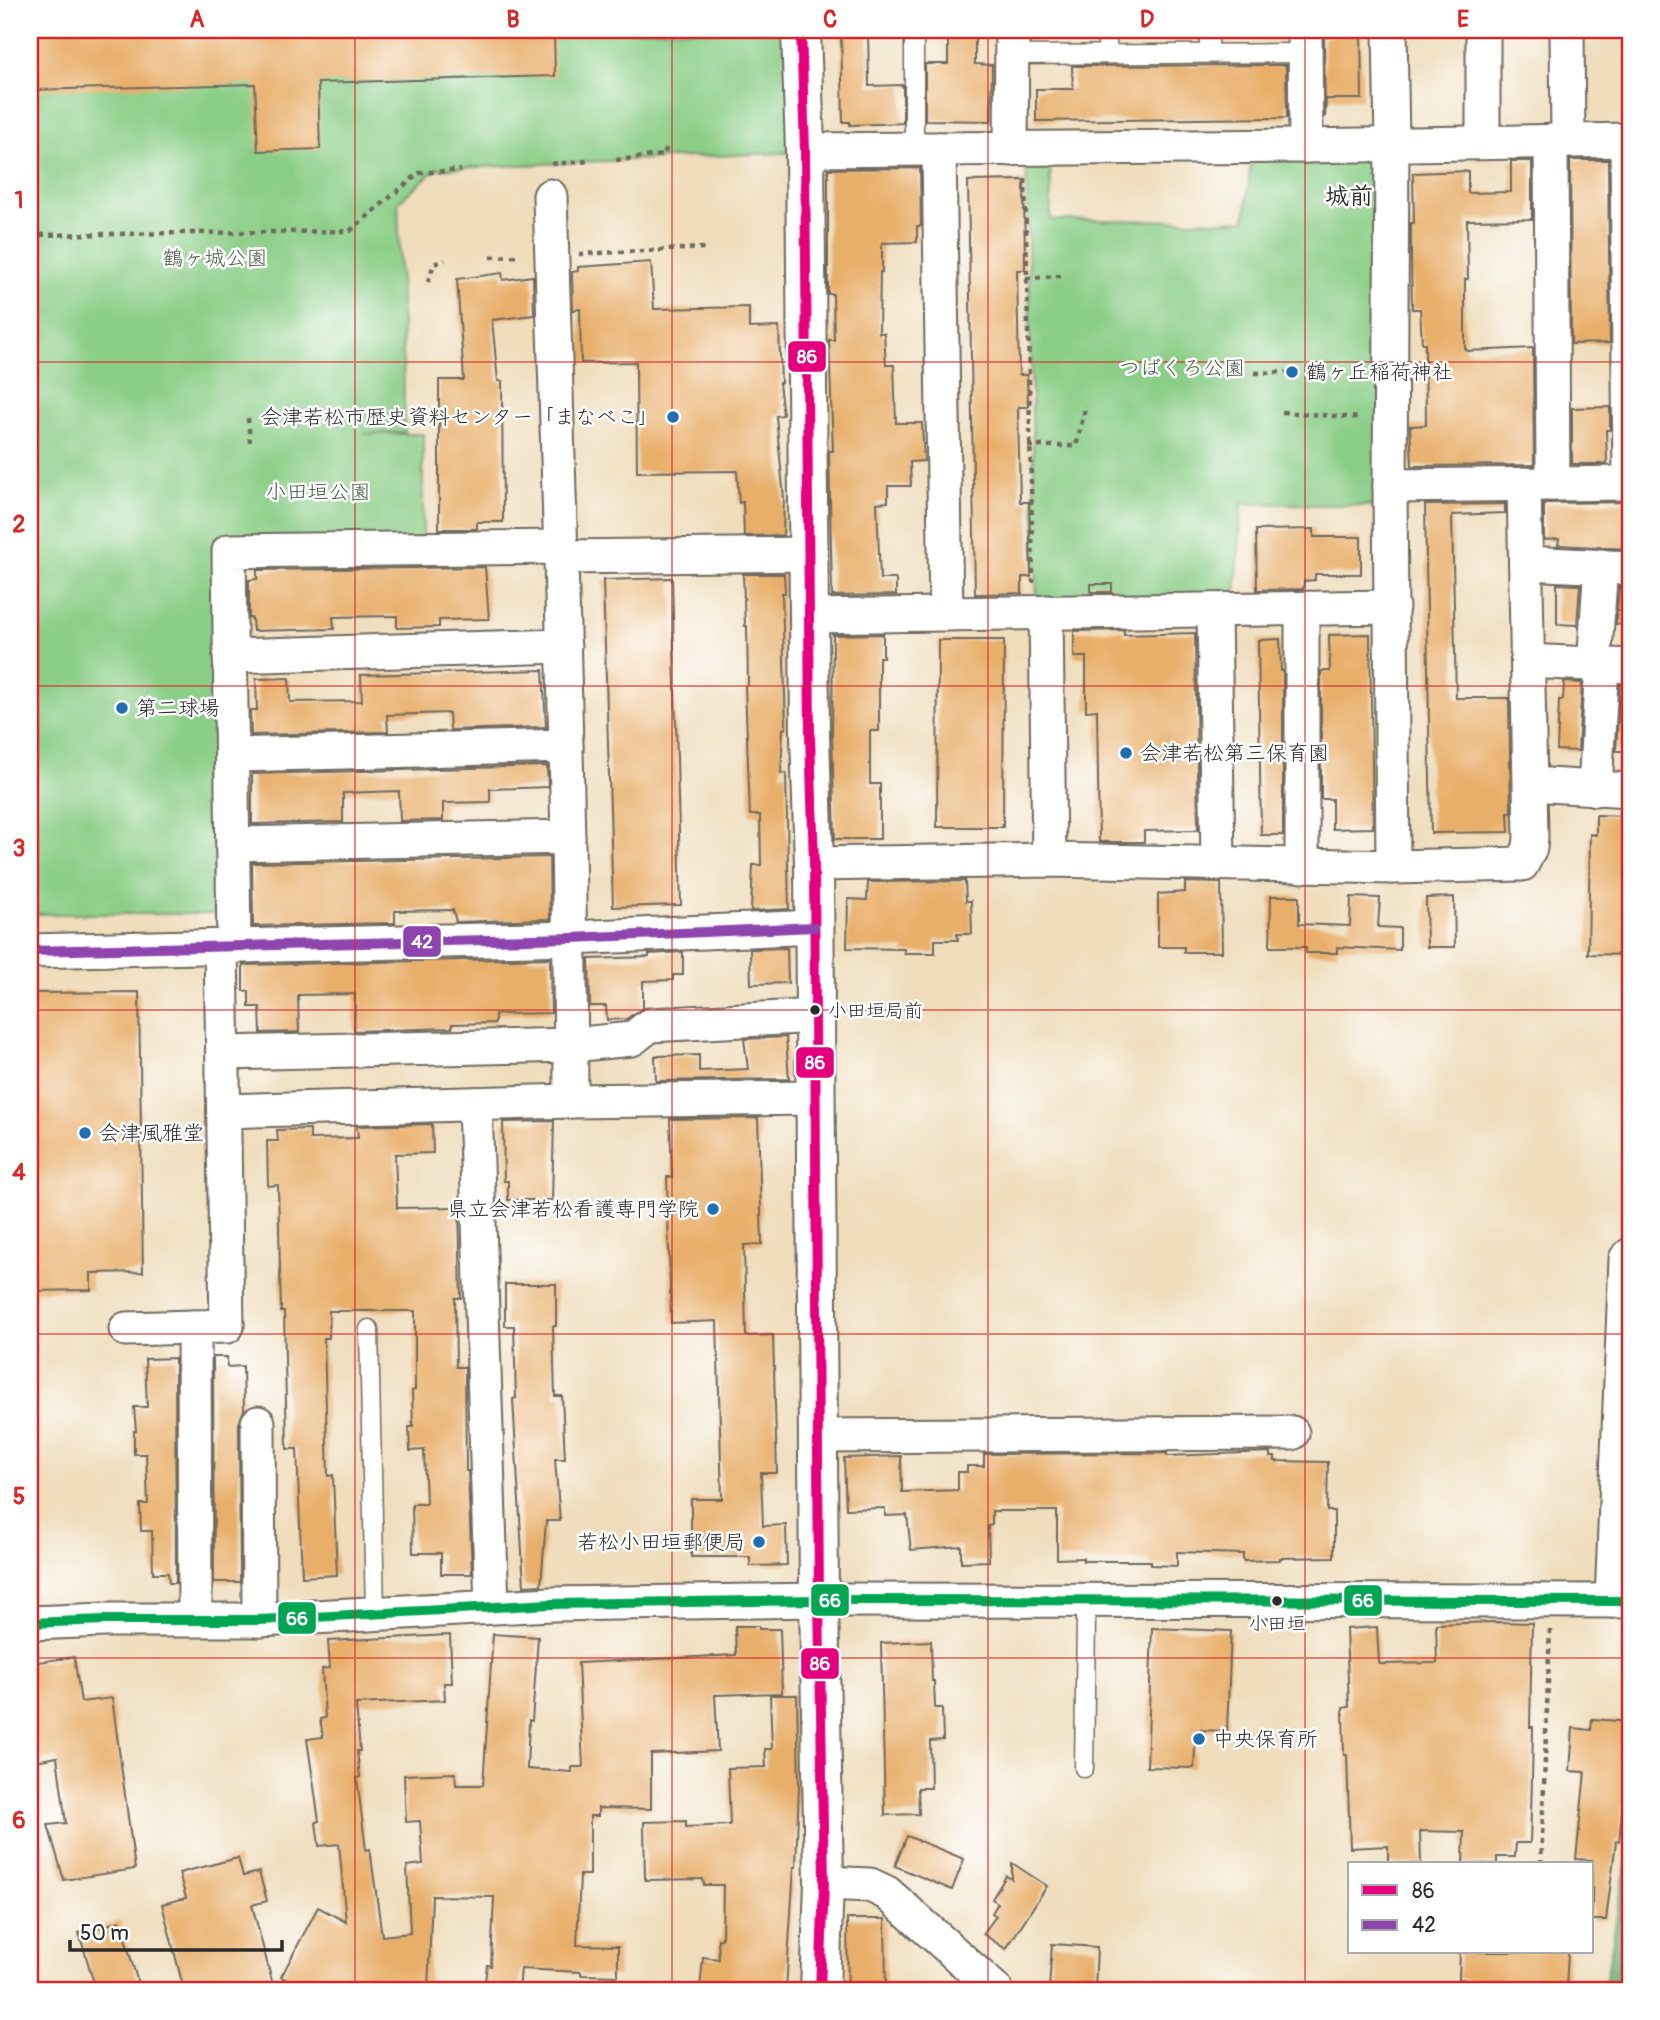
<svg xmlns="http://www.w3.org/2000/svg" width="1660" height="2020" font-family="Pangolin,'Klee One',sans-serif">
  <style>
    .green { fill: #8bce87; stroke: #5b7c59; stroke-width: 2 }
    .forest { fill: #70b174; stroke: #4e6e50; stroke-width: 2 }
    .building { fill: #e8af6b }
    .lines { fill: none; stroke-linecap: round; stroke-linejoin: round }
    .service-casing { stroke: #70695e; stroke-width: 21 }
    .minor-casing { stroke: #70695e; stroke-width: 37 }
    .tertiary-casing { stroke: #70695e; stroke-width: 42 }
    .path { stroke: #70695e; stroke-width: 4.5; stroke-dasharray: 5 5; stroke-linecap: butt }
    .service { stroke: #fff; stroke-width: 18 }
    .minor { stroke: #fff; stroke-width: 33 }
    .tertiary { stroke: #fff; stroke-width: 38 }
    .bus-1-casing { stroke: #fff; stroke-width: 16 }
    .bus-2-casing { stroke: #fff; stroke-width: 16 }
    .bus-3-casing { stroke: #fff; stroke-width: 16 }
    .bus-1 { stroke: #e5007d; stroke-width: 10 }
    .bus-2 { stroke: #8e44ad; stroke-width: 10 }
    .bus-3 { stroke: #00a651; stroke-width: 10 }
    .grid { fill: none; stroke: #d62828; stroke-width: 2; stroke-opacity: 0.55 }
    .poi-dot { fill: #1f6fb2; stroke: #fff; stroke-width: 2.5 }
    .bus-dot { fill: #2b2b2b; stroke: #fff; stroke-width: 2.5 }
    .labels { text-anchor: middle; stroke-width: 5; stroke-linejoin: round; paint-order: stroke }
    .bus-label { font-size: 19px; fill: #2b2b2b; stroke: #fff; text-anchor: start }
    .park-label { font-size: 21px; fill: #485c47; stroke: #fff }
    .poi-label { font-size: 21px; fill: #2b2b2b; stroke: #fff; text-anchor: start }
    .quarter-label { font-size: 24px; font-weight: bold; fill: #2b2b2b; stroke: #fff }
    .line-badge { stroke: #fff; stroke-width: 2.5 }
    .badge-label { font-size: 19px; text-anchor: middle; font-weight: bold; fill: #fff }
    .neatline { fill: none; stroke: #d62828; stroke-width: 2.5 }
    .grid-label { font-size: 23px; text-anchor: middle; font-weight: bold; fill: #d62828 }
  </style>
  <rect width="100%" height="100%" fill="#fff"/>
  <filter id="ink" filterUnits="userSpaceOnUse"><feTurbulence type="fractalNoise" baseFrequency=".0143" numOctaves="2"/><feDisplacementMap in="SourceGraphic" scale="14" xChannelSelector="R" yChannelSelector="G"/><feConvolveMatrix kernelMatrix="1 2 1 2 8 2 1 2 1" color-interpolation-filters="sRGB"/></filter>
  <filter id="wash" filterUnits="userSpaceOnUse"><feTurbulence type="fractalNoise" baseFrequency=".00686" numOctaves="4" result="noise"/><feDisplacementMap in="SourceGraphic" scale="28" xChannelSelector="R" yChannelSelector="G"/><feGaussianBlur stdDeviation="1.57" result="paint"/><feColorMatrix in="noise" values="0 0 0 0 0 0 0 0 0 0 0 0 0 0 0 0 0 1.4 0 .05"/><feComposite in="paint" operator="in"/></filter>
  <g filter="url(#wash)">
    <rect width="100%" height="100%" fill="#efddbc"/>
    <!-- green -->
    <g class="green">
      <polygon points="30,30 798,30 801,152 436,169 398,202 405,432 364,434 423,434 423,547 222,550 228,902 212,914 30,914"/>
      <polygon points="1252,150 1373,153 1386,172 1388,506 1242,503 1235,606 1037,608 1026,153 1050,154 1051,220 1220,221 1245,220"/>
    </g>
    <!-- forest -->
    <polygon class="forest" points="1630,1843 1630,1990 1604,1990"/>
    <g id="blocks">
      <!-- building -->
      <g class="building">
        <polygon points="30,30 554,30 555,76 318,83 320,149 258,151 255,84 30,90"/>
        <polygon points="841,30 868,30 869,86 903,85 903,123 850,125 850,122 843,122"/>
        <polygon points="948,30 975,30 975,64 992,65 991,121 925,120 925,64 948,64"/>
        <polygon points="1330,30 1361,30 1362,99 1326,99 1325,117 1324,37 1330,37"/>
        <polygon points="1286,65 1287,118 1036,121 1036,89 1073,89 1072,66"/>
        <polygon points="1570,160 1608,160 1610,343 1571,344"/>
        <polygon points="1511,161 1532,161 1532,219 1467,220 1468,279 1465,279 1465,348 1467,351 1533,348 1534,465 1412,466 1410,426 1426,425 1425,343 1422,343 1420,309 1412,309 1411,256 1411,223 1414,223 1413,173 1468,171 1468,193 1511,192"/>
        <polygon points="920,168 921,226 917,226 917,242 882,243 882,272 880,272 879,333 884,333 886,365 894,365 896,423 922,423 924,461 910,462 911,486 888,486 888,502 877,503 880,579 896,579 896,595 832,596 829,451 833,451 829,340 834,340 833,294 828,294 828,169"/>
        <polygon points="1024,180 1025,270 1017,270 1019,375 1027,375 1028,407 1018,407 1020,502 1029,502 1031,577 1022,577 1022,593 975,594 968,181"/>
        <polygon points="651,262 654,309 749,307 749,328 779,327 781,383 779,383 783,415 776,416 784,499 783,535 744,536 743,502 739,503 737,471 637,472 636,362 581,363 580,309 573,310 572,272 578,271 578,267"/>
        <polygon points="502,273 503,280 533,276 534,315 492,320 498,381 502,381 503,522 477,522 477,529 439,529 439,380 464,380 457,279"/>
        <polygon points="1610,407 1610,430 1606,430 1607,464 1572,464 1572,408"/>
        <polygon points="1630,502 1630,549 1558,545 1559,539 1544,540 1544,503"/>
        <polygon points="1505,504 1505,513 1452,515 1456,698 1509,698 1511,812 1508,812 1509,832 1431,833 1425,505"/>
        <polygon points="1314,529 1314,537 1361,537 1361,574 1315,574 1315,580 1304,581 1303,589 1257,590 1256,530"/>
        <polygon points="485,567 489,619 439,620 439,627 397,628 397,616 333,617 334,629 253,631 252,618 249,618 249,580 257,579 257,570"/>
        <polygon points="743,574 784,574 785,593 782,593 786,728 783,729 781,774 786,773 789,909 751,911 753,865 761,865 760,815 750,815 745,686 748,685 747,626 745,626"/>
        <polygon points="672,578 681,905 613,907 603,580"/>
        <rect x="1091" y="584" width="21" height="8"/>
        <polygon points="1557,584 1580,585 1577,625 1557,624"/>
        <polygon points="1619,587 1630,587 1630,625 1616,624"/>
        <polygon points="1124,630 1124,635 1195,633 1198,830 1144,831 1144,842 1099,842 1097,710 1086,711 1086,657 1074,657 1074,631"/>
        <polygon points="883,634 883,657 879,657 879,731 870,731 870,784 880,784 880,839 835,839 832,735 833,635"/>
        <polygon points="1370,634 1373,828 1332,829 1332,799 1321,799 1321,671 1330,671 1329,635"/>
        <polygon points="1280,639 1281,671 1283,671 1283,835 1261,835 1258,640"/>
        <polygon points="938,640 1004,640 1003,827 937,827"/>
        <polygon points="543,670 546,727 450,730 449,713 387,715 388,732 251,735 250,710 257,710 256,679 289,678 290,702 362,701 361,675"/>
        <polygon points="1564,682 1582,683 1578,751 1557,750 1559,700 1563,700"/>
        <polygon points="1620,685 1630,685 1630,751 1616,751"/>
        <polygon points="547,766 548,787 490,789 490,802 443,803 443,820 400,821 399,791 343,793 343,822 252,824 252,774"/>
        <polygon points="1596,815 1630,816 1630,955 1588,954 1590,834 1596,835"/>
        <polygon points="549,857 550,919 456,922 453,910 395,911 395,923 253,926 252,863"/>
        <polygon points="965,881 966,901 971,901 972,934 957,934 958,940 935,940 935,953 904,953 904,949 847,948 848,899 867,900 868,882"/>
        <polygon points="1185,882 1221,883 1222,952 1184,952 1184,947 1158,947 1158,894 1185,892"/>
        <polygon points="1271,896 1299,896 1299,924 1350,926 1351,897 1380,898 1378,927 1400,928 1400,950 1337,947 1337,953 1306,953 1306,947 1270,947"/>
        <polygon points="1454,897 1455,947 1427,947 1426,898"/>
        <polygon points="787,948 788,983 751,984 750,949"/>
        <polygon points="683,952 683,975 673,975 673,980 643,981 643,1008 626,1019 607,1020 606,1006 590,1006 589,959 649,957 649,954"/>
        <polygon points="550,958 551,1013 495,1014 495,1023 452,1024 452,1028 354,1031 355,994 298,995 299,1032 261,1033 260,1007 249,1007 249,991 243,991 243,965"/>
        <polygon points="139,992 143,1272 91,1273 91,1290 30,1291 30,993"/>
        <polygon points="786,1037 789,1079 656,1081 655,1056 699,1055 699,1071 748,1069 744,1039"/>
        <polygon points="758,1118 762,1244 744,1245 746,1336 773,1335 777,1473 761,1473 763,1526 786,1525 787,1565 750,1566 750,1557 691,1557 691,1499 722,1499 717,1321 671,1323 667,1177 672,1177 670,1119"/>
        <polygon points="554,1121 552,1200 508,1200 508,1181 504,1181 503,1122"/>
        <polygon points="432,1124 433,1153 395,1154 397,1208 459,1207 461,1298 455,1298 456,1367 465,1367 466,1471 468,1471 472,1574 441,1574 441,1553 413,1553 412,1504 426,1504 424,1450 410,1451 409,1427 413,1427 412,1391 415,1390 415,1311 329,1311 329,1338 324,1338 326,1410 328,1476 333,1475 337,1575 302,1577 297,1449 287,1449 284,1312 281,1312 278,1185 268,1186 267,1141 278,1141 277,1130 310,1129 310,1139 358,1138 357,1126"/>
        <polygon points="505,1284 556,1284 556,1326 553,1326 555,1396 562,1396 565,1459 555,1459 560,1521 546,1521 541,1585 524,1586 513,1399 516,1398 514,1326 505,1326"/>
        <polygon points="213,1357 227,1357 227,1367 243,1366 244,1410 239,1423 240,1582 214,1582"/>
        <polygon points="175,1358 176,1583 169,1583 168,1573 153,1573 152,1531 141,1531 140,1504 148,1504 146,1454 134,1454 134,1431 136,1431 134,1407 147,1407 145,1359"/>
        <polygon points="1270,1452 1270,1457 1275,1457 1275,1461 1328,1462 1327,1511 1334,1511 1334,1557 1280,1558 1280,1560 1243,1561 1243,1554 1177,1552 1177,1566 1151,1565 1151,1561 1083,1561 1083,1558 1057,1559 1057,1511 992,1511 992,1525 988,1526 989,1561 961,1562 961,1546 911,1550 907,1515 885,1516 885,1508 846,1509 844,1458 901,1456 902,1492 958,1490 958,1472 967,1472 967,1466 984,1466 984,1454 1167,1453 1167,1456"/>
        <polygon points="1495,1622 1532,1623 1530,1727 1533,1727 1532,1781 1530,1843 1516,1843 1515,1857 1497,1857 1497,1864 1463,1864 1464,1832 1420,1831 1421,1864 1388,1864 1388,1846 1350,1848 1347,1755 1344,1755 1343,1708 1349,1707 1346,1629 1377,1627 1379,1664 1437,1663 1436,1624"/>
        <polygon points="735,1626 759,1626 759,1629 780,1629 782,1693 715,1695 718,1751 651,1754 651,1809 598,1808 598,1816 590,1816 590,1875 580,1875 577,1945 618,1946 618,1976 581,1975 581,1972 521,1969 519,1990 484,1990 487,1965 491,1966 494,1897 432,1896 428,1990 306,1990 281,1977 318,1907 346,1922 339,1844 319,1846 316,1822 319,1821 307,1739 323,1737 320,1719 325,1718 322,1669 330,1668 328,1641 450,1635 452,1683 444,1683 445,1700 356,1704 360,1751 357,1751 360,1777 357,1778 366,1850 370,1849 382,1936 410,1933 407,1866 423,1864 420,1821 406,1822 404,1775 455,1773 456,1785 483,1785 493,1634 538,1637 532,1721 529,1720 527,1769 572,1772 572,1767 583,1767 578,1663 736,1655"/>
        <polygon points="1152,1628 1231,1631 1227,1731 1196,1730 1194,1768 1147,1767"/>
        <polygon points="931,1641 932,1681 934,1681 935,1708 942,1708 943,1740 930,1741 931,1788 918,1788 919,1814 885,1815 881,1643"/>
        <polygon points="74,1657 81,1702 112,1698 135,1869 64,1880 48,1825 66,1823 57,1757 30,1762 30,1663"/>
        <polygon points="770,1695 797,1695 799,1786 796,1867 794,1867 786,1989 741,1986 740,1990 700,1989 703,1957 719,1959 718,1939 722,1939 723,1885 704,1885 703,1879 645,1880 644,1822 686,1821 686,1827 730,1825 728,1768 766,1767 765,1749 772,1749"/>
        <polygon points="1592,1719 1630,1722 1630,1764 1627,1764 1619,1841 1616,1841 1606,1920 1592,1920 1592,1860 1576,1859 1585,1772 1570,1771 1573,1728 1591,1730"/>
        <polygon points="907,1836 964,1859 952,1890 895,1866"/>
        <polygon points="238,1858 243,1876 259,1872 267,1901 252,1905 273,1985 254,1990 184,1990 162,1904 186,1898 179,1873"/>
        <polygon points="1012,1863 1047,1886 1006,1949 983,1934 996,1916 992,1913 998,1903 992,1899 1006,1876 1012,1879"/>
        <polygon points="847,1919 885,1919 886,1990 848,1990"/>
        <polygon points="120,1921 140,1990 96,1990 79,1933"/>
        <polygon points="1052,1944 1097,1947 1095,1990 1049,1990"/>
        <polygon points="1460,1952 1568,1952 1566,1989 1498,1985 1459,1979"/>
      </g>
    </g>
  </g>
  <g filter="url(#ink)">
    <use href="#blocks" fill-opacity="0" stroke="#70695e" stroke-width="2"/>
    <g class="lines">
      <defs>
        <g id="service">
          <polyline points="1209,30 1209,53"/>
          <polyline points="1107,54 1107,30"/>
          <polyline points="1012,55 1305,53"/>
          <polyline points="914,150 914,30"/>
          <polyline points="369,1329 375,1614"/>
          <polyline points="1084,1768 1086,1617"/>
        </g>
        <g id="minor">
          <polyline points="1305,30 1306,146"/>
          <polyline points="1390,30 1392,144 1390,486 1393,867"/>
          <polyline points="1567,30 1568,141"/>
          <polyline points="1627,140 1630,483"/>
          <polyline points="1551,141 1553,484"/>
          <polyline points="1483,142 1483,30"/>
          <polyline points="939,149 946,614"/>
          <polyline points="1011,149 1012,30"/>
          <polyline points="805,150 1306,146 1630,140"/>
          <path d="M 550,196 C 559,498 570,799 571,1101"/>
          <polyline points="1390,486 1630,483"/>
          <polyline points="561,557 809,554"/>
          <polyline points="1526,563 1630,568"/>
          <polyline points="1302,609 1302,866"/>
          <polyline points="1214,610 1218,864"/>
          <polyline points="1046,612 1049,860"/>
          <polyline points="809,616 1392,607"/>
          <polyline points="230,656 564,646"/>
          <polyline points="1528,661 1630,666"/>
          <polyline points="1594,664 1601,566"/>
          <polyline points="232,755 566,746"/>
          <polyline points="1531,784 1630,790"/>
          <polyline points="1595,789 1602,664"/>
          <polyline points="234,844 568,837"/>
          <polyline points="814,864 1049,860 1393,867 1522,864 1530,848 1531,837 1524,484"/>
          <polyline points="234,946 229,551 560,547"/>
          <polyline points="30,951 571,938 814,927"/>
          <polyline points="223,1053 571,1045 632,1039 650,1025 799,1017 814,1020"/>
          <polyline points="475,1104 492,1607"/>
          <polyline points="224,1111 571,1101 815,1098"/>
          <polyline points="194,1327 195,1619"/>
          <polyline points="126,1329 227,1326 221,946"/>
          <polyline points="258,1423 259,1620"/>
          <polyline points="818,1436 1292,1433"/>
          <polyline points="1612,1601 1626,1259 1630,1255"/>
          <polyline points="30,1623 105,1620 259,1620 551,1604 819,1600 1630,1601"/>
          <polyline points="824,1883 870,1885 887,1893 996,1990"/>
        </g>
        <polyline id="tertiary" points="801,30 805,150 810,735 814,864 819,1600 824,1883 820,1990"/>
      </defs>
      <!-- service casing -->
      <use href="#service" class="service-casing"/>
      <!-- minor casing -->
      <use href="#minor" class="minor-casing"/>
      <!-- tertiary casing -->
      <use href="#tertiary" class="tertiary-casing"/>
      <!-- path -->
      <g class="path">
        <polyline points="616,160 663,155 668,146"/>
        <polyline points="552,164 591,161"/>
        <polyline points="1025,179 1033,583"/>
        <polyline points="30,235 350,231 419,173 461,170"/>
        <polyline points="579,254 705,248"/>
        <polyline points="491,257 521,256"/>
        <polyline points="1026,278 1061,276"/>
        <polyline points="428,282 434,264 445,260"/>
        <polyline points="1255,373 1286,372"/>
        <polyline points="1282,412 1361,418"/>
        <polyline points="248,418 250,442"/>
        <polyline points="1028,446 1076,446 1086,405"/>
        <polyline points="1541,1864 1550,1630"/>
      </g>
      <!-- service -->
      <use href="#service" class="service"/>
      <!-- minor -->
      <use href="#minor" class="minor"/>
      <!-- tertiary -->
      <use href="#tertiary" class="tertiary"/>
      <defs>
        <polyline id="bus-1" points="801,30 805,150 810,735 814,864 819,1600 824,1883 820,1990"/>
        <polyline id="bus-2" points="30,951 571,938 814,927"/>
        <polyline id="bus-3" points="30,1623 105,1620 259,1620 551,1604 819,1600 1630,1601"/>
      </defs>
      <!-- bus-1 casing -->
      <use href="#bus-1" class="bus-1-casing"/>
      <!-- bus-2 casing -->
      <use href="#bus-2" class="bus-2-casing"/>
      <!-- bus-3 casing -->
      <use href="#bus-3" class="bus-3-casing"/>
      <!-- bus-1 -->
      <use href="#bus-1" class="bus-1"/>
      <!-- bus-2 -->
      <use href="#bus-2" class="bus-2"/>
      <!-- bus-3 -->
      <use href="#bus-3" class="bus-3"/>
    </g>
  </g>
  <!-- grid -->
  <path class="grid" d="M 355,30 L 355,1990M 672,30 L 672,1990M 988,30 L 988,1990M 1305,30 L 1305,1990M 30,362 L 1630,362M 30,686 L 1630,686M 30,1010 L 1630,1010M 30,1334 L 1630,1334M 30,1658 L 1630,1658"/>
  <!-- markers -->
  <g class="poi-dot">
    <circle cx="1292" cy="372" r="7"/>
    <circle cx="673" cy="417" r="7"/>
    <circle cx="122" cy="708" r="7"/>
    <circle cx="1126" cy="753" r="7"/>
    <circle cx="85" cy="1133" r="7"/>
    <circle cx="713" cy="1209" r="7"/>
    <circle cx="759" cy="1542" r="7"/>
    <circle cx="1199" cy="1739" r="7"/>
  </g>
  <g class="bus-dot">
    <circle cx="815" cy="1010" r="6"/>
    <circle cx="1277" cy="1601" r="6"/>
  </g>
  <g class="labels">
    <!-- bus labels -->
    <g class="bus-label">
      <text x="828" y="1017">小田垣局前</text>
      <text x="1277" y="1630" text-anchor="middle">小田垣</text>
    </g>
    <!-- park labels -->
    <g class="park-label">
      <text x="215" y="265">鶴ヶ城公園</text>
      <text x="1182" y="375">つばくろ公園</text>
      <text x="318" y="499">小田垣公園</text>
    </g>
    <!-- poi labels -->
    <g class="poi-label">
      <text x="1306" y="379">鶴ヶ丘稲荷神社</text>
      <text x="659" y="424" text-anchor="end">会津若松市歴史資料センター「まなべこ」</text>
      <text x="136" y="715">第二球場</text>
      <text x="1140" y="760">会津若松第三保育園</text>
      <text x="99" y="1140">会津風雅堂</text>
      <text x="699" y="1216" text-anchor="end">県立会津若松看護専門学院</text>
      <text x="745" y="1549" text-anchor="end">若松小田垣郵便局</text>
      <text x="1213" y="1746">中央保育所</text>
    </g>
    <!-- quarter labels -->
    <g class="quarter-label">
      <text x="1349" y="204">城前</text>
    </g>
  </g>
  <g class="line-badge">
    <rect x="787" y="340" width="40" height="33" rx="7" fill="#e5007d"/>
    <rect x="402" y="925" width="40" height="33" rx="7" fill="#8e44ad"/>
    <rect x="795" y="1046" width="40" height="33" rx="7" fill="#e5007d"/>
    <rect x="810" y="1583" width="40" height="34" rx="7" fill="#00a651"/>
    <rect x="1343" y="1584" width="40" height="33" rx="7" fill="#00a651"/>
    <rect x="277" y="1601" width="40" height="34" rx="7" fill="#00a651"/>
    <rect x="800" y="1647" width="40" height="33" rx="7" fill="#e5007d"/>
  </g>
  <g class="badge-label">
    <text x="807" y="363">86</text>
    <text x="422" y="948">42</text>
    <text x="815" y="1069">86</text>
    <text x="830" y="1607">66</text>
    <text x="1363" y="1607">66</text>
    <text x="297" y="1625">66</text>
    <text x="820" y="1670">86</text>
  </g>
  <!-- margin -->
  <rect width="1660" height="2020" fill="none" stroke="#fff" stroke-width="77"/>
  <!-- legend -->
  <rect x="1348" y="1862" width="245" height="91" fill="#ffffff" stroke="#aaaaaa" stroke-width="2"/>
  <rect x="1362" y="1885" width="35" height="10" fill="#e5007d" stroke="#aaaaaa" stroke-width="2"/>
  <text x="1412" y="1898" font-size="21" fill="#2b2b2b">86</text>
  <rect x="1362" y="1920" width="35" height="10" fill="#8e44ad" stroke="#aaaaaa" stroke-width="2"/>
  <text x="1412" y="1932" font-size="21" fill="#2b2b2b">42</text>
  <!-- scale -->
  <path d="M70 1940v10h212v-10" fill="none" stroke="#2b2b2b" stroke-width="3.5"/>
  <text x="80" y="1940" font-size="21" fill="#2b2b2b" stroke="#ffffff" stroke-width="5" paint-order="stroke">50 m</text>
  <rect x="38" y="38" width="1584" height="1944" class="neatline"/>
  <g class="grid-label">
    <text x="197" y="27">A</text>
    <text x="513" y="27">B</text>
    <text x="830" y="27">C</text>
    <text x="1147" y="27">D</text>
    <text x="1463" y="27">E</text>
    <text x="19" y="208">1</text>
    <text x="19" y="532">2</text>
    <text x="19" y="856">3</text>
    <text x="19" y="1180">4</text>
    <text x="19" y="1504">5</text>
    <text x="19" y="1828">6</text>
  </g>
</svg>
